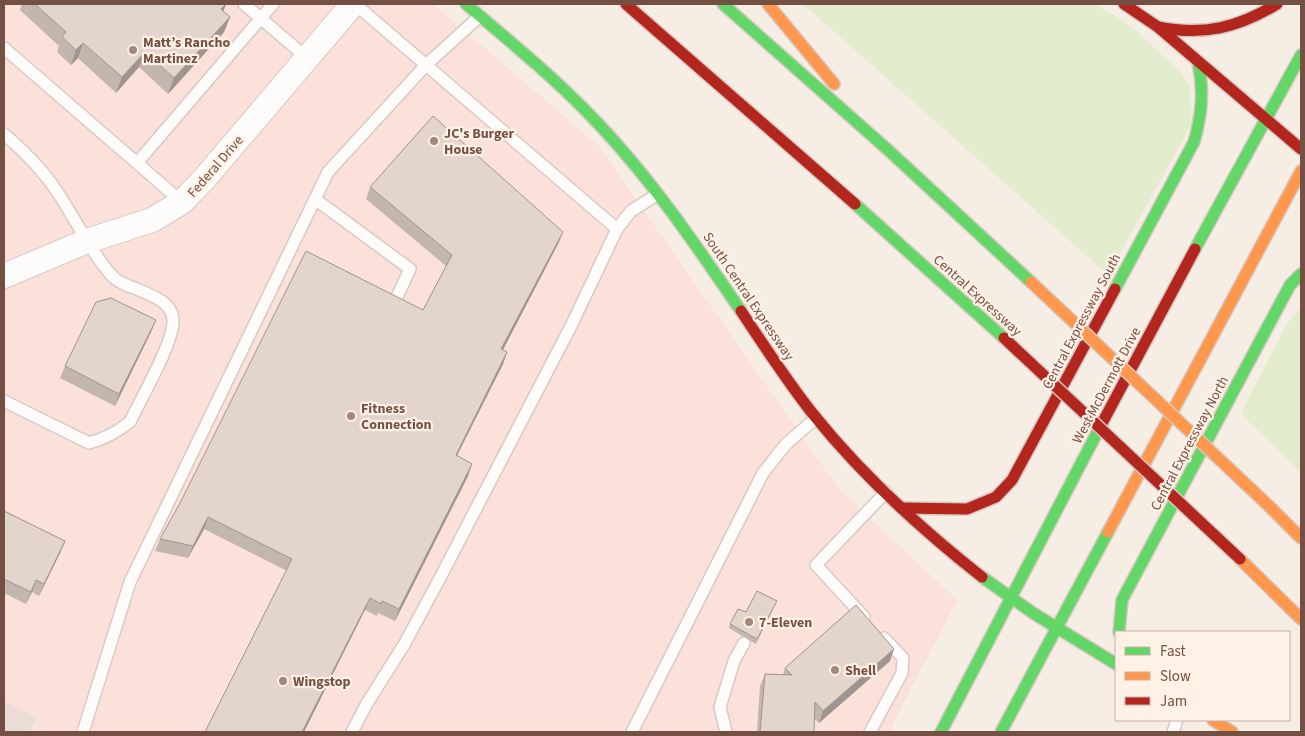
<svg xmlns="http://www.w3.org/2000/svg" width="1305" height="736" font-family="'Source Sans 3',sans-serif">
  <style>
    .commercial { fill: #fbe1d9 }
    .industrial { fill: #e9ddd6 }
    .green { fill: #e4ecce }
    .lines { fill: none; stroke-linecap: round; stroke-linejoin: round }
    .lane-casing { stroke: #d7cac3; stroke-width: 14 }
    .street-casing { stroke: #d7cac3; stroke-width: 26 }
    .fast-casing { stroke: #d6c8c1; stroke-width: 14 }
    .slow-casing { stroke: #d6c8c1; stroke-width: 14 }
    .jam-casing { stroke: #d6c8c1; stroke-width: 14 }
    .lane { stroke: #fefcfb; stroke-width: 11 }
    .street { stroke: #fefcfb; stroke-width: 24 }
    .fast { stroke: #63d668; stroke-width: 11 }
    .slow { stroke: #ff974d; stroke-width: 11 }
    .jam { stroke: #b3261e; stroke-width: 11 }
    .slow-bridge-casing { stroke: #d5c8c2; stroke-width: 14; stroke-linecap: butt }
    .jam-bridge-casing { stroke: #d5c8c2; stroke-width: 14; stroke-linecap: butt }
    .slow-bridge { stroke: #ff974d; stroke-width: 11 }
    .jam-bridge { stroke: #b3261e; stroke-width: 11 }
    .wall { fill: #c3b6af }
    .shaded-wall { fill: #9f948f }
    .building { fill: #e3d4cc; stroke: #9f948f }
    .poi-dot { fill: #a2877c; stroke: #fff1e5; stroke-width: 2 }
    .labels { text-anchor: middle; stroke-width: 4.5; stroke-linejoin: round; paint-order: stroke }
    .poi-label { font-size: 14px; font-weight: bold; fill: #745044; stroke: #fff1e5; text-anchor: start }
    .street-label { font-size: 14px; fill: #745044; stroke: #fff1e5 }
  </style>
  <rect width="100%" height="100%" fill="#f6ede5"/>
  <!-- commercial -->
  <polygon class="commercial" points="4,4 433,4 598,145 838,488 957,600 889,732 30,732 37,718 4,701"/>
  <!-- industrial -->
  <polygon class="industrial" points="4,701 37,718 30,732 4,732"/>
  <!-- green -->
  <g class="green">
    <polygon points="803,4 1095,4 1131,26 1178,70 1190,86 1191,125 1108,275"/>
    <polygon points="1301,307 1301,473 1241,414 1286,325"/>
  </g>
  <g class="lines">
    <defs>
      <g id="lane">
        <polyline points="244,4 307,58"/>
        <polyline points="355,4 617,229"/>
        <polyline points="4,48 182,202"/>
        <path d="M 4,134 C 24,151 43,170 58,193 C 76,220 90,251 112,276 C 126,291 173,293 173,321 C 174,342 140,400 130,422 C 117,432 105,439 89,443 L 4,401"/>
        <polyline points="137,163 273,4"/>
        <polyline points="315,199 410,269 397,297"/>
        <polyline points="864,617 816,565 886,492"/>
        <polyline points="83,732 130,582 328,172 426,65 480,16"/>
        <polyline points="352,732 366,705 405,643 440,578 572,324 617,229 631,211 658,194"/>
        <polyline points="632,732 763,473 786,444 816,418"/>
        <polyline points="726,732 720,707 734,661 744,643"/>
        <polyline points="870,732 902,673 903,658 884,638"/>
        <polyline points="1173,732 1177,720"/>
      </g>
      <polyline id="street" points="4,276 87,241 152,220 182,202 205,178 353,4"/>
      <g id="fast">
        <path d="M 466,4 C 507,39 550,74 588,113 C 647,173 694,242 741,311"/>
        <polyline points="723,4 887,149 1031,282"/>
        <polyline points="855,204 1004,338"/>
        <polyline points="1195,249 1301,55"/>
        <path d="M 1115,289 L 1194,142 C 1202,114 1204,90 1198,62"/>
        <polyline points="982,577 1033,613 1116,664"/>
        <polyline points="1119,632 1122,600 1290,285 1301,274"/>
        <polyline points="941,732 1099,429"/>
        <polyline points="1001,732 1108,532"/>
      </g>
      <g id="slow">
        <polyline points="768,4 834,84"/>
        <polyline points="1270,507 1301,538"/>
        <polyline points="1108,532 1301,171"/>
        <polyline points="1240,559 1301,619"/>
        <polyline points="1213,720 1232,732"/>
      </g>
      <g id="jam">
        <polyline points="626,4 855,204"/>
        <polyline points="1124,4 1158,27 1301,149"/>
        <path d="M 1158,27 C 1203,36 1238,28 1277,4"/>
        <path d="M 741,311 C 764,346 787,381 813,414 C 862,475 921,529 982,577"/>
        <polyline points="1099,429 1195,249"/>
        <polyline points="901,508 967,509 996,497 1012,480 1115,289"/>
      </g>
    </defs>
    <!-- lane casing -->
    <use href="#lane" class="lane-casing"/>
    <!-- street casing -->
    <use href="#street" class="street-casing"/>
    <!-- fast casing -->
    <use href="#fast" class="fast-casing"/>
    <!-- slow casing -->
    <use href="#slow" class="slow-casing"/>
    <!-- jam casing -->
    <use href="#jam" class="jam-casing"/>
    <!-- lane -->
    <use href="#lane" class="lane"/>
    <!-- street -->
    <use href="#street" class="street"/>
    <!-- fast -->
    <use href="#fast" class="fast"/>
    <!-- slow -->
    <use href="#slow" class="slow"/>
    <!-- jam -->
    <use href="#jam" class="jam"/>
    <defs>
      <polyline id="slow-bridge" points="1031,282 1270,507"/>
      <polyline id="jam-bridge" points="1004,338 1240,559"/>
    </defs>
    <!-- slow-bridge casing -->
    <use href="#slow-bridge" class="slow-bridge-casing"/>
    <!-- jam-bridge casing -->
    <use href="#jam-bridge" class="jam-bridge-casing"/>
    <!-- slow-bridge -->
    <use href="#slow-bridge" class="slow-bridge"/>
    <!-- jam-bridge -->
    <use href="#jam-bridge" class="jam-bridge"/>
  </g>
  <!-- wall -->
  <g class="wall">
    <polygon points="22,4 226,4 223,11 230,17 224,32 168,94 139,67 116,93 78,58 71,65 57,52 59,46 20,10"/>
    <polygon points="370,187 563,232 558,244 503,350 507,352 503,364 457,456 468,476 395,621 378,613 377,616 365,610 204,529 188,558 155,551 160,539 423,310 446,266 366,199"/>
    <polygon points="156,320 151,332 115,406 60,378 65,366"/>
    <polygon points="4,511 65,541 60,553 39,596 32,592 26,604 4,593"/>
    <polygon points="777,601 756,644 729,628 730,624 746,612"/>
    <polygon points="890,661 819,723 814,718 814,732 757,732 760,686 765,674 783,675 785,668"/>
  </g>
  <!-- shaded-wall -->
  <g class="shaded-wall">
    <polygon points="226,4 221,18 221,9"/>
    <polygon points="230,17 224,32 168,94 174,78"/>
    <polygon points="83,43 78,58 71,65 76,50"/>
    <polygon points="145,52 139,67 116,93 122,77"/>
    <polygon points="563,232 558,244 497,361 501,349"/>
    <polygon points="156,320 151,332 115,406 119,394"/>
    <polygon points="507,352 503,364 451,467 456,455"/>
    <polygon points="472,464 468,476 395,621 399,609"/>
    <polygon points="208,517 204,529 188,558 193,546"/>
    <polygon points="65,541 60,553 39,596 44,584"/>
    <polygon points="36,580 32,592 26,604"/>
    <polygon points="370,598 365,610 304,732 302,732"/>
    <polygon points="894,649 890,661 819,723 823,711"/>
  </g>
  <!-- building -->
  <g class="building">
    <polygon points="35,4 226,4 221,9 230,17 174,78 145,52 122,77 83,43 76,50 62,37 66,32"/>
    <polygon points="433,116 563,232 501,349 507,352 456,455 472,464 399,609 382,601 381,604 370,598 302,732 205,732 292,559 208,517 193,546 160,539 180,503 306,251 423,310 452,255 370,187"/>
    <polygon points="111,298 156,320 119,394 65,366 96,302"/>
    <polygon points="4,511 65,541 44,584 36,580 31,592 4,579"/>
    <polygon points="757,591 777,601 757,639 730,624 738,609 746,612"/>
    <polygon points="856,605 894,649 823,711 815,702 814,732 760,732 765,674 792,675 785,668"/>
  </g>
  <!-- markers -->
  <g class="poi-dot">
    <circle cx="133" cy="50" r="5"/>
    <circle cx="434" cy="141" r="5"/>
    <circle cx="351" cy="416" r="5"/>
    <circle cx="749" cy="622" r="5"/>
    <circle cx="835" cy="670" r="5"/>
    <circle cx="283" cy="681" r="5"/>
  </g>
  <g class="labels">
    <!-- poi labels -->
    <g class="poi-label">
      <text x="143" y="47">Matt’s Rancho<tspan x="143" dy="16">Martinez</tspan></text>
      <text x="444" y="138">JC's Burger<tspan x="444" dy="16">House</tspan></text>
      <text x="361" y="413">Fitness<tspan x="361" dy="16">Connection</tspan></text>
      <text x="759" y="627">7-Eleven</text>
      <text x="845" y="675">Shell</text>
      <text x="293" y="686">Wingstop</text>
    </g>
    <!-- street labels -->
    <g class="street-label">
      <text transform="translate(215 166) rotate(-49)" y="5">Federal Drive</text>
      <text transform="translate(978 295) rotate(42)" y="5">Central Expressway</text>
      <text transform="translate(749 296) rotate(56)" y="5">South Central Expressway</text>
      <text transform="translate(1081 321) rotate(-62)" y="5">Central Expressway South</text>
      <text transform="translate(1106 385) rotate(-62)" y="5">West McDermott Drive</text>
      <text transform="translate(1189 443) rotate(-62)" y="5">Central Expressway North</text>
    </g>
  </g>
  <!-- border -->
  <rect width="1305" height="736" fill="none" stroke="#745044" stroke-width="10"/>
  <!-- legend -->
  <rect x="1115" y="631" width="175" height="90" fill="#fff1e5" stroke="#c7b1a5"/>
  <rect x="1125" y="647" width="25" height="8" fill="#63d668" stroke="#c7b1a5"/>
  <text x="1160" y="656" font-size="15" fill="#745044">Fast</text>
  <rect x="1125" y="672" width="25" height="8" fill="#ff974d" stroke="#c7b1a5"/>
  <text x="1160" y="681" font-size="15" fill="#745044">Slow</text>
  <rect x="1125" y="697" width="25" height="8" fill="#b3261e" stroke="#c7b1a5"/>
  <text x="1160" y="706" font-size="15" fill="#745044">Jam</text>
</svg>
